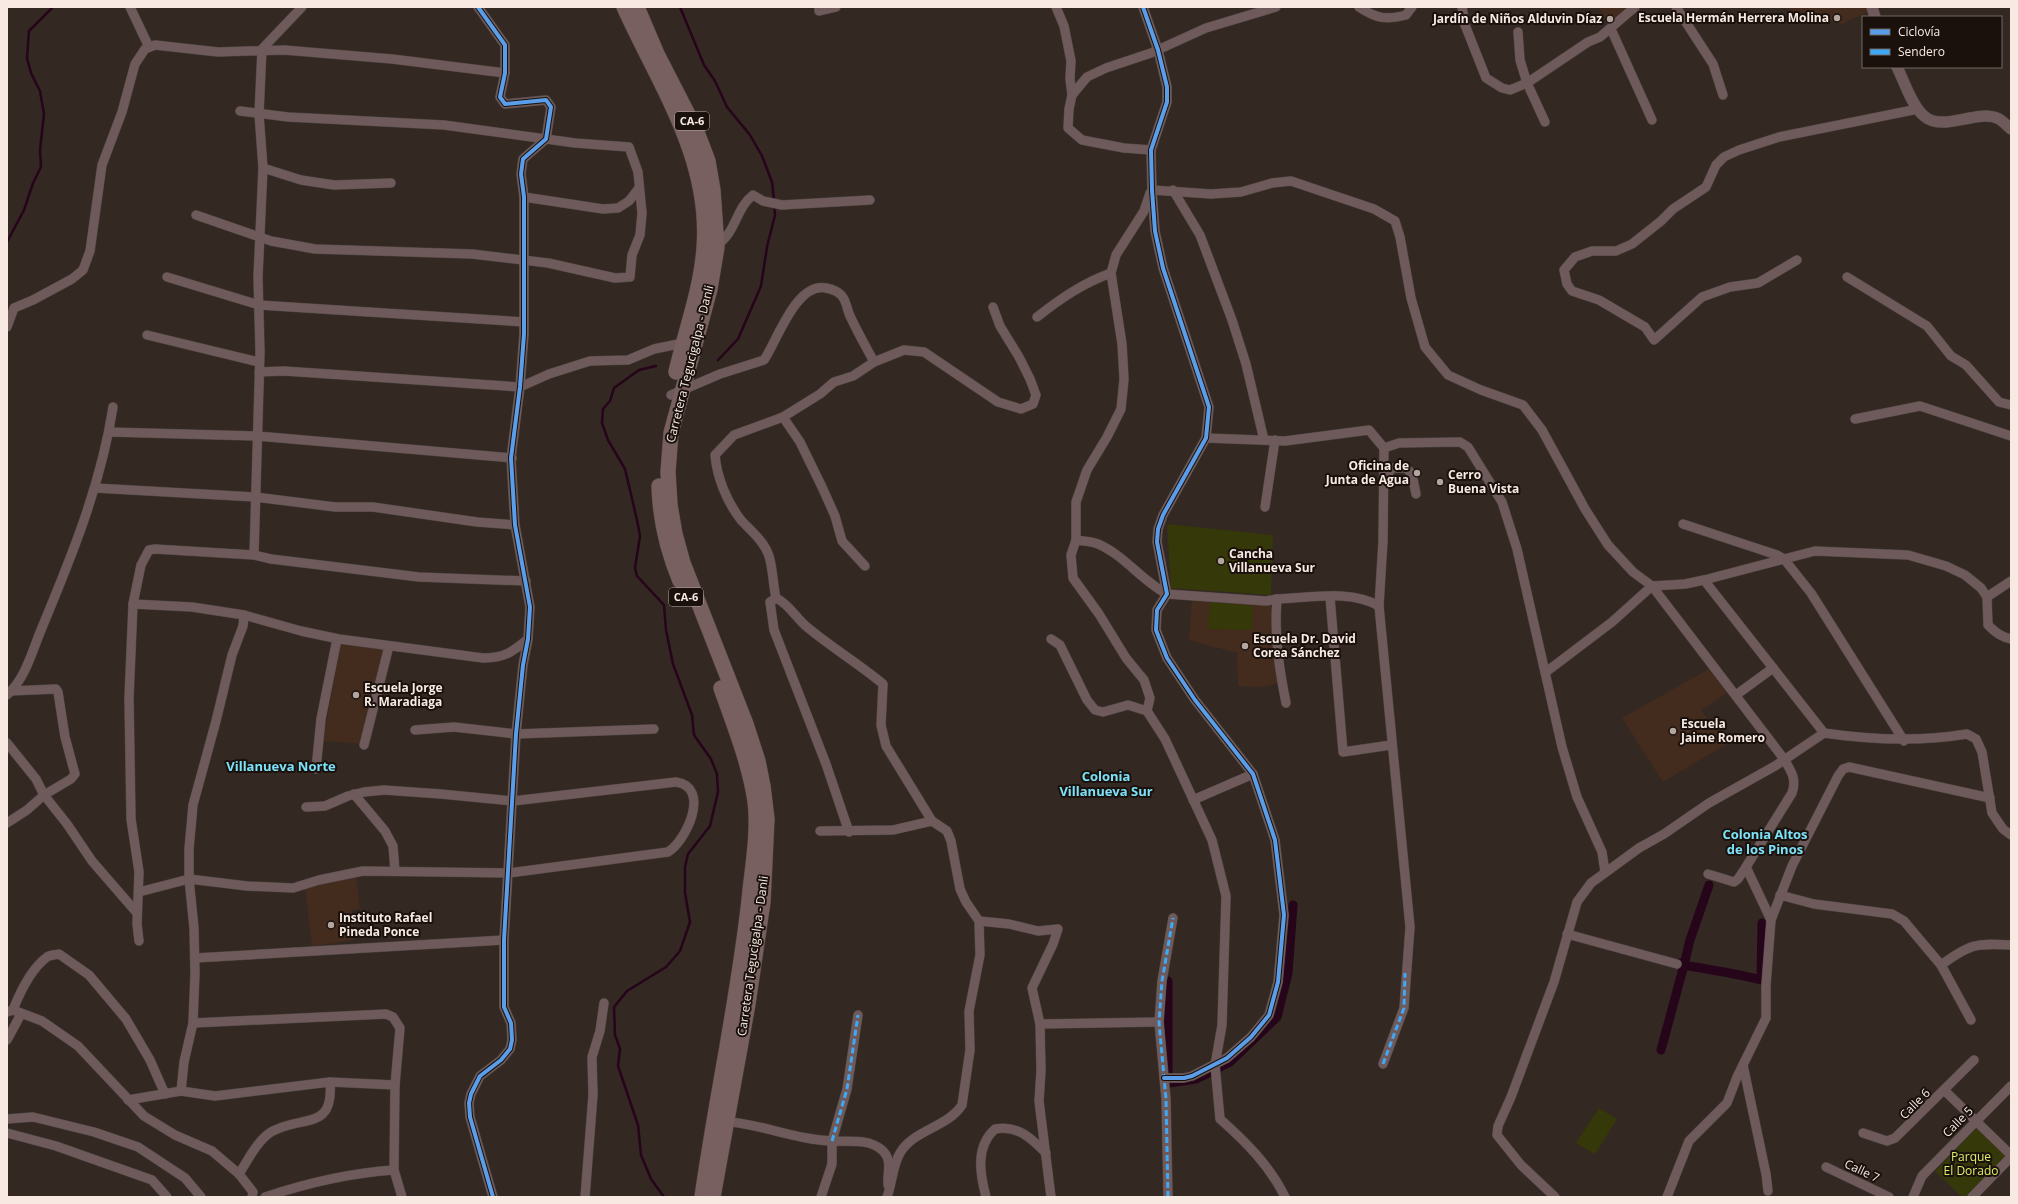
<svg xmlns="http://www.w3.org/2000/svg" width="2018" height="1204" font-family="'Open Sans',sans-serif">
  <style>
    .built { fill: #432b1e }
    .green { fill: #353808 }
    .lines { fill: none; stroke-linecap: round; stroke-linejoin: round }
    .stream { stroke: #26041a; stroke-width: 2.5 }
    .canal { stroke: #26041a; stroke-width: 9 }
    .minor-casing { stroke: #4d443f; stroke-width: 10 }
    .tertiary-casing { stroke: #4d443f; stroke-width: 12 }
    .trunk-casing { stroke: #4d443f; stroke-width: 16 }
    .minor { stroke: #6e5a5b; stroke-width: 9 }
    .tertiary { stroke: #6e5a5b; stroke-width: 11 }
    .trunk { stroke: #786060; stroke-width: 15 }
    .quiet { stroke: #3fa9f5; stroke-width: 3; stroke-dasharray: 6 3; stroke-linecap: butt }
    .cycleway-casing { stroke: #1a110d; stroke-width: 6 }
    .cycleway { stroke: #5a9eea; stroke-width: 4 }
    .poi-dot { fill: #b3a69f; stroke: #1a110d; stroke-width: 1.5 }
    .labels { text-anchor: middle; stroke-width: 4; stroke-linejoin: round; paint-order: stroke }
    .shield { fill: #1a110d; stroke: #b5a9a3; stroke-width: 1 }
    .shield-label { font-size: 11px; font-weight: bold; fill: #f8eae3 }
    .poi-label { font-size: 12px; font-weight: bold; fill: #f8eae3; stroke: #1a110d; text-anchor: start }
    .street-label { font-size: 12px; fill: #f8eae3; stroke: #1a110d }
    .park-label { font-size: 12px; fill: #deee67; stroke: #1a110d }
    .neighbourhood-label { font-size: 13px; font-weight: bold; fill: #7ce2f9; stroke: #1a110d }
  </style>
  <rect width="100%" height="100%" fill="#332822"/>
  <!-- built -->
  <g class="built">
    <polygon points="1599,7 1629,7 1607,25"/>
    <polygon points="1781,7 1869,7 1870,11 1842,24"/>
    <polygon points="1192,599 1271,603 1280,683 1262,687 1238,686 1237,653 1189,640"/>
    <polygon points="341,641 390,648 369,744 323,741"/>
    <polygon points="1714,666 1731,690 1701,710 1727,744 1663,782 1622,718"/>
    <polygon points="356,874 360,909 352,910 354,940 312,946 305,886"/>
  </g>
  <!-- green -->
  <g class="green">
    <polygon points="1167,524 1273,535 1271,595 1171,588"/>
    <polygon points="1210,602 1253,606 1252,630 1208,629"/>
    <polygon points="1599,1108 1617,1119 1595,1154 1576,1143"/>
    <polygon points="1977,1128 2006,1156 1966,1197 1962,1197 1935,1171"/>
  </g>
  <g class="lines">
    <!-- stream -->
    <g class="stream">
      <polyline points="680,7 704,65 715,81 727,107 750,135 762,156 772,182 774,200"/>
      <polyline points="7,242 24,210 33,183 41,167 40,150 44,114 40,91 31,73 27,58 29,31 53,7"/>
      <polyline points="718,360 738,339 761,286 767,247 775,215 774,205"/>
      <polyline points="656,366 639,370 614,388 610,401 603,409 602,423 608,440 625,469 637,520 640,536 635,568 637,576 664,605 666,630 673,664 692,715 694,735 711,759 717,774 718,792 710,826 688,854 685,867 685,893 690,922 680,951 666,967 627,991 614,1007 615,1035 620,1049 618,1066 638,1125 641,1155 651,1179 664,1197"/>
    </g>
    <!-- canal -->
    <g class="canal">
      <path d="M 1709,885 L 1690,940 L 1684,965 C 1710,970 1736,973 1761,980 L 1762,923"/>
      <polyline points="1168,981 1168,1073"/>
      <polyline points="1661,1050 1684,965 1680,963"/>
      <polyline points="1220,1067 1230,1062 1277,1017 1288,973 1293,905"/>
      <polyline points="1168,1081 1169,1083 1196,1079 1211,1072"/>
    </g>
    <defs>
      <g id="minor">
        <polyline points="130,7 149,47"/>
        <polyline points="478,7 505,45 505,73 500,97 505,104 546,100 551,107 546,139 523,159 521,174 524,197 524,334 520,387 511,458 515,525 530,607 528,639 523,665 516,734 504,940 504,1007 511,1023 512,1040 510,1049 501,1060 480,1076 471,1094 469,1103 470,1117 493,1197"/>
        <polyline points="819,7 819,11 836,7"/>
        <polyline points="1056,7 1064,26 1071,61 1070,79 1072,95 1069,109 1068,128 1082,140 1124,148 1151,150"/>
        <polyline points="1143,7 1158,50 1167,87 1167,102 1151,150 1152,190 1155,231 1163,268 1209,407 1206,438 1163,515 1158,529 1157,542 1167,594 1157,610 1156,630 1167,658 1195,700 1253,774 1275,840 1284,915 1278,982 1269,1015 1251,1037 1227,1058 1192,1076 1184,1078 1164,1078"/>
        <path d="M 1359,7 C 1377,19 1386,20 1406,15 L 1412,7"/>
        <polyline points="1462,7 1465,25 1486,78 1502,88 1510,90 1527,83 1588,42 1600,37 1635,7"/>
        <polyline points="1676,7 1713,64 1723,95"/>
        <polyline points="1611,29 1652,120"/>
        <polyline points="1518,32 1520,60 1527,83 1545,122"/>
        <polyline points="1072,95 1087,77 1106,68 1151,53 1206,28 1276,7"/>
        <polyline points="263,168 301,180 334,185 391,183"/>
        <path d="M 1152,190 L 1211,194 L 1241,192 L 1272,183 L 1291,181 L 1374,209 L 1395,221 L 1400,237 L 1411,298 L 1425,347 L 1448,375 L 1481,390 L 1523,405 L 1542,430 L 1585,509 L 1608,545 L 1633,572 L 1652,586 L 1784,759 C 1791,771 1797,779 1792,793 L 1746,867 L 1771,920"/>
        <polyline points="1173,190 1200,235 1232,320 1246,364 1264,440"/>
        <polyline points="524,197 603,209 618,208 629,201 639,188"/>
        <polyline points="196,215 271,241 315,249 472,254 548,263 615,278 630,277 632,255 640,235 642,213 638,172 629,147 575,143 444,125 288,117 240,111"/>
        <path d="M 717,245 C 736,233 736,208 753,195 L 763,201 L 782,205 L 870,200"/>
        <polyline points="1797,260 1758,283 1730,287 1702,297 1654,340 1645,327 1599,300 1572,291 1567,284 1564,270 1575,257 1592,251 1616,251 1632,244 1661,221 1673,209 1706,187 1716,165 1724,157 1739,150 1779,137 1918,109"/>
        <polyline points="167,277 259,305 524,322"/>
        <polyline points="1847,277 1927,326 1951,356 1966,365 1999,402 2011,405"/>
        <path d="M 1037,317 C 1060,299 1083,283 1111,273"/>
        <polyline points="7,327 14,308 33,300 72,279 83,270 90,251 102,165 122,112 135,64 145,49 155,45 218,52 284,50 392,59 505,73"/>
        <polyline points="147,335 259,362"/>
        <polyline points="259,372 284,371 520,387 549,374 590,361 628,360 654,349 683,343 687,344"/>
        <path d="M 671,395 L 720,374 L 764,360 C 777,341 796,282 826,288 C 831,289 838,291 842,296 C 847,302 847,311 851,318 C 858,333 866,347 874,362"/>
        <polyline points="783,417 800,442 822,487 835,516 842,541 865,566"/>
        <polyline points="1855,419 1920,406 2011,436"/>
        <polyline points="109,432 257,436 512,458"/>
        <polyline points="1206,438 1285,441 1369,430 1384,448"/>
        <polyline points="1383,482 1392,468 1406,468 1412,474 1416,494"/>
        <polyline points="95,488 255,497 335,507 373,507 477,522 515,525"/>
        <polyline points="1265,507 1275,440"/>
        <polyline points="1683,524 1777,555 1784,559 1811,593 1904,741"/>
        <path d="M 1076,540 C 1083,541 1091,541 1098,544 C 1124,555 1142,581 1167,594 L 1266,601 L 1277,599 C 1309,598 1350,589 1379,606"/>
        <polyline points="254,555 260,352 258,277 263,168 259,114 262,49 302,7"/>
        <polyline points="1330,597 1343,752 1391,745"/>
        <polyline points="1987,597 2011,581"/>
        <path d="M 776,598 C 789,604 796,618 807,627 C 831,647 859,664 883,684 L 881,725 L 886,746 L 932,821"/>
        <path d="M 1277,599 C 1274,634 1279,668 1286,703"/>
        <path d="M 133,604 L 192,607 L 244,615 L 301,631 L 339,639 L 483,658 C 505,658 512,652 528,639"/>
        <path d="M 1051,639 L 1060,645 L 1087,700 L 1095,710 L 1103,712 L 1128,705 L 1147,711 L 1165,739 L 1212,840 L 1226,896 L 1222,1025 L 1215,1065 L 1220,1119 C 1246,1142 1270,1166 1285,1197"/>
        <path d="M 1546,672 L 1612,622 L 1652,586 L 1685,584 L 1704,580 L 1815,551 L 1908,555 L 1946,566 L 1965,575 L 1981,588 L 1987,597 L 1988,625 C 1995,632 2001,637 2011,639"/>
        <path d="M 7,695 C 25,679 32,652 41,630 C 71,558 101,485 113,407"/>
        <polyline points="1736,695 1773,668"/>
        <polyline points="1147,711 1150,698 1144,680 1126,658 1099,614 1073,578 1071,555 1076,540 1076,502 1087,470 1107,437 1121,409 1124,379 1122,344 1111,273 1116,255 1144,211 1150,193"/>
        <polyline points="415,730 454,727 516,734 654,729"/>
        <path d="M 1824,733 C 1872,740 1919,742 1967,734 L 1976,739 L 1982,752 L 1992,813 L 2003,829 L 2011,835"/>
        <polyline points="7,743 36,779 44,795 67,824 92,861 137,913"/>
        <polyline points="364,745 389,646"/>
        <polyline points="316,769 321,719 337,639"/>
        <polyline points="354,794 385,831 393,846 395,871"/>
        <polyline points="1193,800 1253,774"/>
        <polyline points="7,823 27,810 44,795 71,779 75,774 65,737 58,692 56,689 10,691"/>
        <path d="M 820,831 L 893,830 L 932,821 L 947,831 L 951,841 L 960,889 L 966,902 L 979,921 L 980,955 L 969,1011 L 970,1050 L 962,1105 C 948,1127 913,1130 900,1153 C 893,1164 892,1184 887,1197"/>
        <path d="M 849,832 L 826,764 L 774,630 L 770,602 L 776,598 C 773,585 773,569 769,556 C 764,541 751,531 741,520 C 727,502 717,478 715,455 L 734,435 L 783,417 L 820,394 L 834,382 L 853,376 L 874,362 L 904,350 L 924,352 L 998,402 L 1021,409 L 1033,404 L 1036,395 L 1030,379 L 1019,357 L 1000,326 L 993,307"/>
        <polyline points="1708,874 1734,882 1738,879 1746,867"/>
        <path d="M 139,892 L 189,879 L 247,886 L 293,888 L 319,880 L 363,871 L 509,873 L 668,852 C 687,840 711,787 676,782 L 513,801 L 441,794 L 384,790 L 364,792 L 348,796 L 325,806 L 306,807"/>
        <polyline points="1780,895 1814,904 1892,914 1904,921 1941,965 1971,1020"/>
        <polyline points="979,921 1009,924 1038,931 1058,929 1053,944 1032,988 1040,1024 1041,1071 1039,1101 1051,1197"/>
        <polyline points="1567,934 1677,964"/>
        <polyline points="139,941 137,924 139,872 131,819 129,698 133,604 141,565 149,550 155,549 254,555 271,559 419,577 526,581"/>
        <polyline points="195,958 504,940"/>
        <path d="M 1941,965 C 1970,944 1975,943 2011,945"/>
        <path d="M 13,1010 C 20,992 31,969 47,957 C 50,955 55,955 59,954 L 89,975 L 126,1019 L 150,1060 L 165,1094"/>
        <polyline points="7,1012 13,1010 42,1021 78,1046 144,1116 175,1135 212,1151 239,1174 253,1192 252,1197"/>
        <polyline points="193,1023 386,1014 393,1017 400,1028 395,1085 394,1170 402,1197"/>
        <polyline points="1040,1024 1159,1022"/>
        <polyline points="7,1040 21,1014"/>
        <polyline points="1383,1064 1404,1008 1410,927 1379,606 1383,541 1384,448 1399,443 1460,442 1468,447 1502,502 1517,549 1562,747 1577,797 1602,852 1605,872"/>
        <polyline points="1743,1065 1766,1174 1768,1191"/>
        <polyline points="181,1091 184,1062 193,1023 195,973 194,928 189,879 189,849 193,805 216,721 232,655 243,626 244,615"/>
        <polyline points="1945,1091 2011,1155"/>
        <polyline points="128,1100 181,1091 215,1096 330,1082 395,1085"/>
        <polyline points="7,1119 33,1117 94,1132 138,1147 185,1178 201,1197"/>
        <path d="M 722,1121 C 759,1123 795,1140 833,1141 C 849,1142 868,1138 882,1150 C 893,1160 887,1172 888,1185"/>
        <polyline points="7,1133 56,1146 152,1180 167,1197"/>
        <polyline points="1863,1133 1887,1141 1895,1138 1974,1060"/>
        <polyline points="1826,1167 1889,1197"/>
        <path d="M 239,1174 C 248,1160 257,1141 271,1132 C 302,1114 334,1132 330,1082"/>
        <path d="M 265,1197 C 307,1183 349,1173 394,1170"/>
        <polyline points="585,1197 593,1095 592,1057 600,1031 604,1003"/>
        <polyline points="821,1197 832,1164 832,1141 847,1089 858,1015"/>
        <path d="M 986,1197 C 980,1174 975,1147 995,1129 C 1018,1125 1031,1138 1046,1153"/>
        <polyline points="1168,1197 1166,1099 1159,1022 1162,981 1173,918"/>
        <polyline points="1555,1197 1521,1165 1497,1135 1498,1126 1511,1097 1554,982 1577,902 1591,883 1639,848 1664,834 1709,803 1775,766 1824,733 1704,580"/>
        <polyline points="1667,1197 1689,1141 1727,1103 1737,1077 1766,1018 1766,985 1771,920 1792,866 1838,776 1843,769 1849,767 1990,798"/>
        <polyline points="1913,1197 1922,1176 2011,1086"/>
        <polyline points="1972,1197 2011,1157"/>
      </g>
      <g id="tertiary">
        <polyline points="1872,7 1875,17"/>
        <path d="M 1897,67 C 1904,81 1912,106 1924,116 C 1943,133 1978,108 1999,119 C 2003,121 2007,126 2011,129"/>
      </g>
      <g id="trunk">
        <path d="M 624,7 C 659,85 711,158 704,248 C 701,290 685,332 676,372"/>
        <polyline points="637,7 657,54 697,132 708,161 713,190 717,247 710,289 671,433 668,472 670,505 675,534 683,563 746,724 758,761 763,786 767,819 763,902 748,1004 713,1197"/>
        <path d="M 659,486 C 660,520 667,550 680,581"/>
        <path d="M 702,1197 C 716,1098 738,1000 749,900 C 752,868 759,833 755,801 C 749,762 734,725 721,688"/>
      </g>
    </defs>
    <!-- minor casing -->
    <use href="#minor" class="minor-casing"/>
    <!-- tertiary casing -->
    <use href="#tertiary" class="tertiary-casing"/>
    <!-- trunk casing -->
    <use href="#trunk" class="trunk-casing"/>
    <!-- minor -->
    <use href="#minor" class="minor"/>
    <!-- tertiary -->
    <use href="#tertiary" class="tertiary"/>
    <!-- trunk -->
    <use href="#trunk" class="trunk"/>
    <!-- quiet -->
    <g class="quiet">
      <polyline points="1383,1064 1404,1008 1405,973"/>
      <polyline points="832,1141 847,1089 858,1015"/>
      <polyline points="1168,1197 1166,1099 1159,1022 1162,981 1173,918"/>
    </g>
    <defs>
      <g id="cycleway">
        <polyline points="478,7 505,45 505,73 500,97 505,104 546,100 551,107 546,139 523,159 521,174 524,197 524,334 520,387 511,458 515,525 530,607 528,639 523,665 516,734 504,940 504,1007 511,1023 512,1040 510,1049 501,1060 480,1076 471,1094 469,1103 470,1117 493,1197"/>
        <polyline points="1143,7 1158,50 1167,87 1167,102 1151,150 1152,190 1155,231 1163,268 1209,407 1206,438 1163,515 1158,529 1157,542 1167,594 1157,610 1156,630 1167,658 1195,700 1253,774 1275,840 1284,915 1278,982 1269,1015 1251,1037 1227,1058 1192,1076 1184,1078 1164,1078"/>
      </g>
    </defs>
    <!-- cycleway casing -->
    <use href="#cycleway" class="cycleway-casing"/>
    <!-- cycleway -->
    <use href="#cycleway" class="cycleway"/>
  </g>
  <!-- markers -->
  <g class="poi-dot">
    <circle cx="1837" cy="18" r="4"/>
    <circle cx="1610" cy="19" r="4"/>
    <circle cx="1417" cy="473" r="4"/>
    <circle cx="1440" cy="482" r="4"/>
    <circle cx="1221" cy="561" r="4"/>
    <circle cx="1245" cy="646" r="4"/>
    <circle cx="356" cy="695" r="4"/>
    <circle cx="1673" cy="731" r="4"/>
    <circle cx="331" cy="925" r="4"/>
  </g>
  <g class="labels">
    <!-- shield labels -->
    <g class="shield">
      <rect x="675" y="112" width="34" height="18" rx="3"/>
      <rect x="669" y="588" width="34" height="18" rx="3"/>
    </g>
    <g class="shield-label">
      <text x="692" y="125">CA-6</text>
      <text x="686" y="601">CA-6</text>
    </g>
    <!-- poi labels -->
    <g class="poi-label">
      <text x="1829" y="22" text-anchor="end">Escuela Hermán Herrera Molina</text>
      <text x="1602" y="23" text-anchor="end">Jardín de Niños Alduvin Díaz</text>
      <text x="1409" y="470" text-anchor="end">Oficina de<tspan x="1409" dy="14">Junta de Agua</tspan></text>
      <text x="1448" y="479">Cerro<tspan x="1448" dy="14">Buena Vista</tspan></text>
      <text x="1229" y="558">Cancha<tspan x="1229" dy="14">Villanueva Sur</tspan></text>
      <text x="1253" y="643">Escuela Dr. David<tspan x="1253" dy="14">Corea Sánchez</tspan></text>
      <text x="364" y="692">Escuela Jorge<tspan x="364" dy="14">R. Maradiaga</tspan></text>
      <text x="1681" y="728">Escuela<tspan x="1681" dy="14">Jaime Romero</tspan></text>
      <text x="339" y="922">Instituto Rafael<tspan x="339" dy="14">Pineda Ponce</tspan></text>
    </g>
    <!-- street labels -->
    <g class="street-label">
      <text transform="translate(690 364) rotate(-76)" y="4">Carretera Tegucigalpa - Danli</text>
      <text transform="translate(753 956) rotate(-82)" y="4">Carretera Tegucigalpa - Danli</text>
      <text transform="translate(1915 1104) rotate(-45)" y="4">Calle 6</text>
      <text transform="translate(1958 1122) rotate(-45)" y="4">Calle 5</text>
      <text transform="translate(1862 1171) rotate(25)" y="4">Calle 7</text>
    </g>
    <!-- park labels -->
    <g class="park-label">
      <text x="1971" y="1161">Parque<tspan x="1971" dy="14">El Dorado</tspan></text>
    </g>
    <!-- neighbourhood labels -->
    <g class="neighbourhood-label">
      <text x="281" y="771">Villanueva Norte</text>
      <text x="1106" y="781">Colonia<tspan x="1106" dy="15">Villanueva Sur</tspan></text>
      <text x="1765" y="839">Colonia Altos<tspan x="1765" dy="15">de los Pinos</tspan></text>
    </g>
  </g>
  <!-- border -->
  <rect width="2018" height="1204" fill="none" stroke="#f8eae3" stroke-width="16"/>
  <!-- legend -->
  <rect x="1862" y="16" width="140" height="52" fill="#1a110d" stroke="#736863"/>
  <rect x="1870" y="29" width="20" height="6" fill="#5a9eea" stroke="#736863"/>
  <text x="1898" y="36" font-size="12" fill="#f8eae3">Ciclovía</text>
  <rect x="1870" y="49" width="20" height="6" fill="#3fa9f5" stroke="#736863"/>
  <text x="1898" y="56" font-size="12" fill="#f8eae3">Sendero</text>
</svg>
